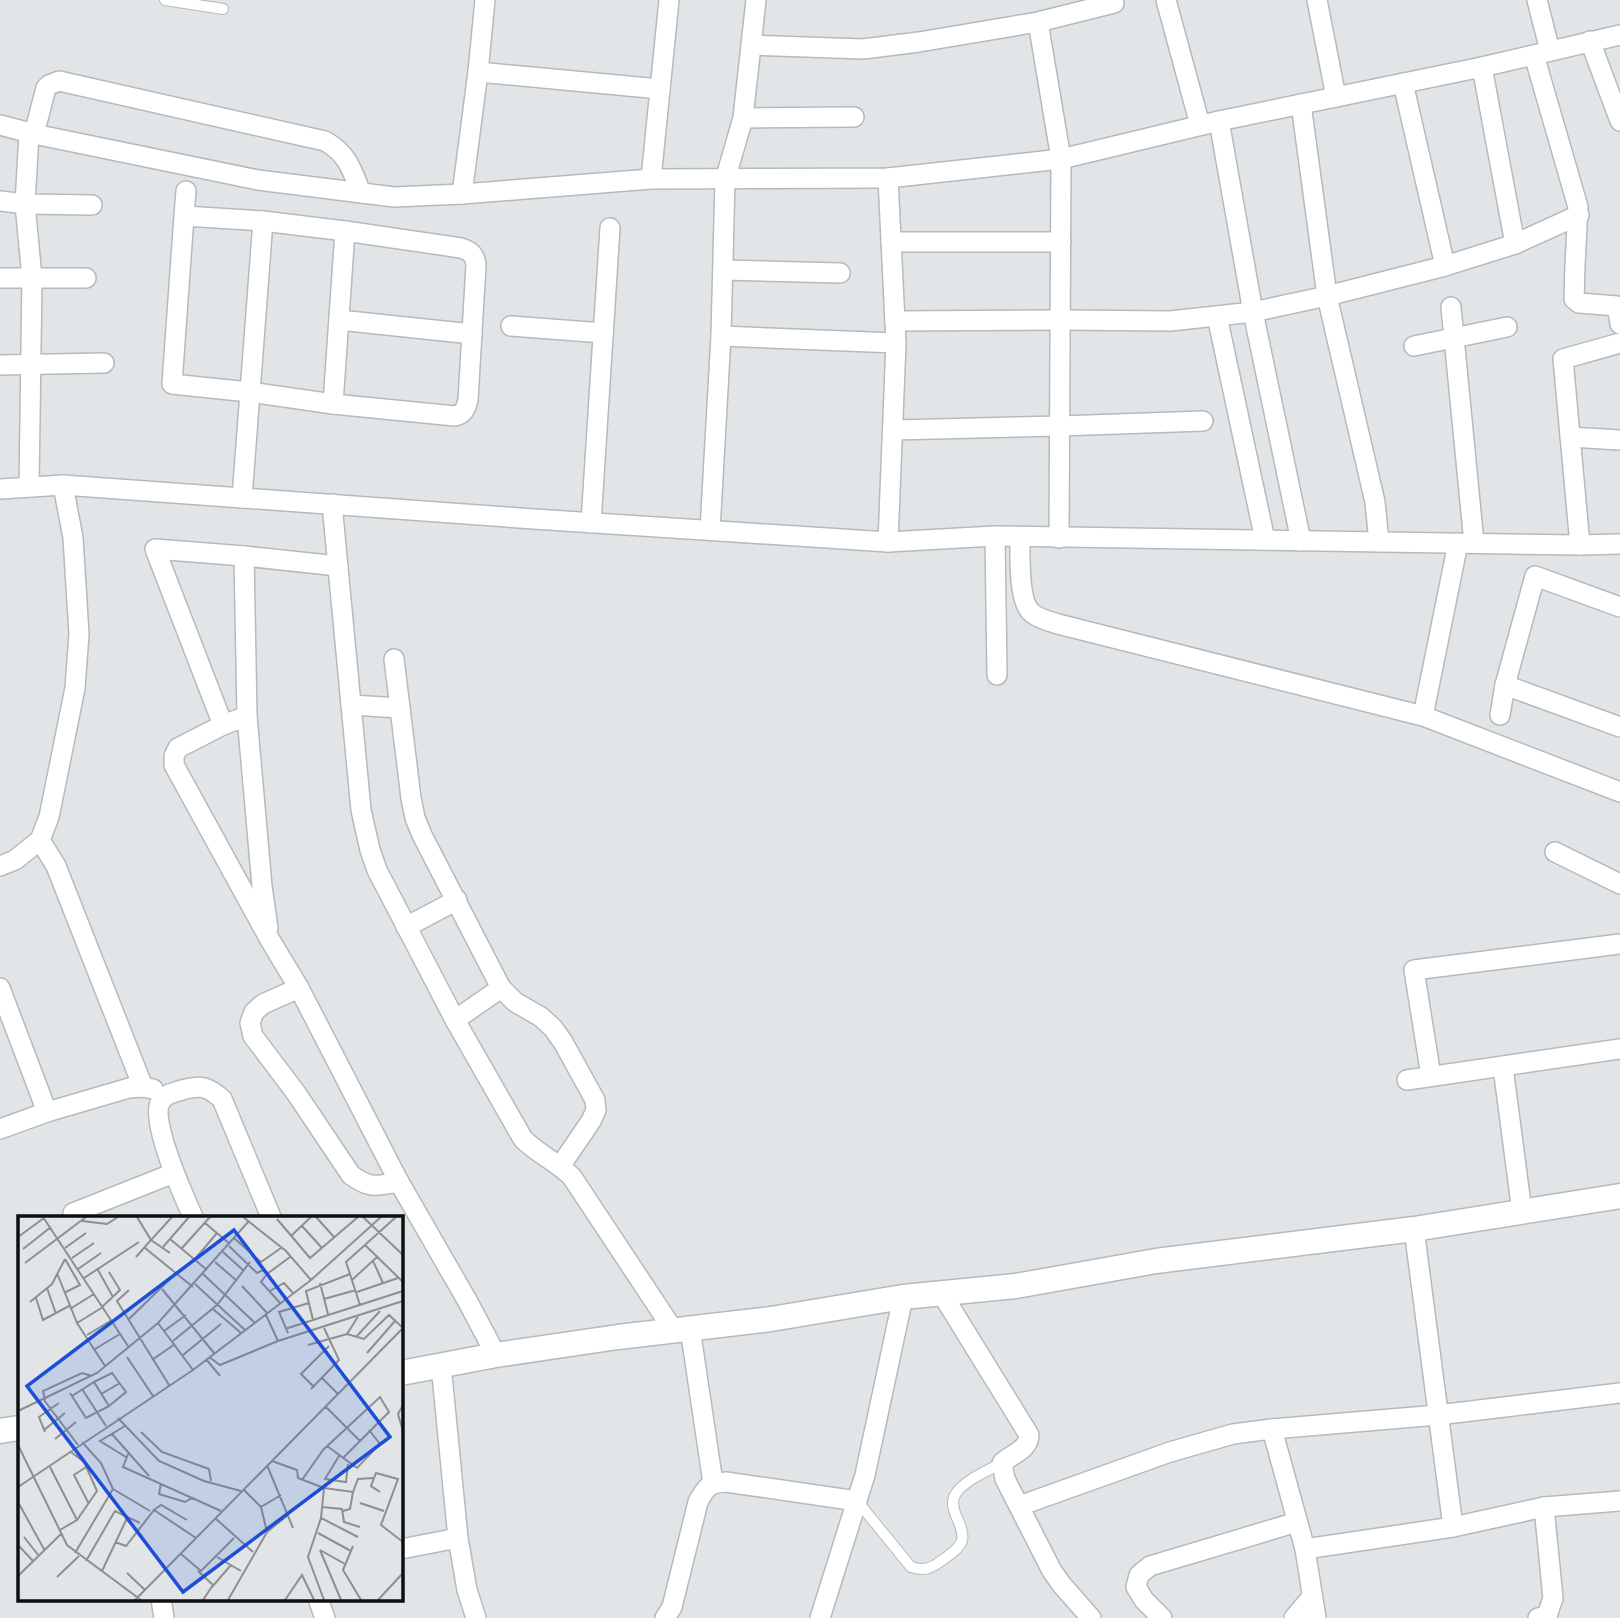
<svg xmlns="http://www.w3.org/2000/svg" width="1620" height="1618" font-family="'Varela Round',sans-serif">
  <style>
    .lines { fill: none; stroke-linecap: round; stroke-linejoin: round }
    .service-casing { stroke: #b6babb; stroke-width: 12 }
    .minor-casing { stroke: #b6babb; stroke-width: 22 }
    .tertiary-casing { stroke: #b6babb; stroke-width: 27 }
    .service { stroke: #fff; stroke-width: 10 }
    .minor { stroke: #fff; stroke-width: 19 }
    .tertiary { stroke: #fff; stroke-width: 24 }
    .inset-road { fill: none; stroke: #8d8f91; stroke-width: 2 }
    .view { fill: #1d4ed8; fill-opacity: 0.15; stroke: #1d4ed8; stroke-width: 3.5 }
    .inset-edge { fill: none; stroke: #0e0f10; stroke-width: 3.5 }
  </style>
  <rect width="100%" height="100%" fill="#e1e5e7"/>
  <g class="lines">
    <defs>
      <g id="service">
        <polyline points="165,0 223,9"/>
        <path d="M 857,1501 L 911,1567 C 924,1571 930,1569 941,1561 C 966,1543 967,1541 955,1513 C 953,1507 952,1503 954,1497 C 959,1483 988,1470 1002,1463"/>
      </g>
      <g id="minor">
        <polyline points="1166,0 1200,125"/>
        <polyline points="1317,0 1336,97"/>
        <polyline points="1537,0 1550,51"/>
        <polyline points="1038,22 1061,159 1059,538"/>
        <polyline points="1590,41 1620,121"/>
        <polyline points="751,45 863,49 919,42 1038,22 1114,3"/>
        <polyline points="1534,55 1578,207 1575,265 1574,299 1579,303 1617,306 1620,324"/>
        <polyline points="1482,67 1515,244"/>
        <polyline points="478,72 660,89"/>
        <polyline points="1403,83 1445,266"/>
        <polyline points="1301,104 1327,296 1375,502 1379,542"/>
        <polyline points="743,118 854,117"/>
        <polyline points="1219,121 1253,312 1301,541"/>
        <polyline points="0,125 34,134 258,180 394,197 462,194 651,179 888,178 1061,159 1219,121 1482,67 1620,35"/>
        <polyline points="29,133 25,204 32,278 29,487"/>
        <path d="M 34,134 L 46,88 L 49,85 L 59,81 L 325,141 C 348,154 352,170 361,193"/>
        <polyline points="651,179 669,0"/>
        <polyline points="462,194 478,72 485,0"/>
        <polyline points="0,201 25,204 92,205"/>
        <polyline points="184,216 263,221 345,231 333,404 249,392 172,384 184,216 186,191"/>
        <polyline points="891,242 1061,242"/>
        <polyline points="723,270 840,273"/>
        <polyline points="0,278 86,278"/>
        <polyline points="1451,307 1474,543"/>
        <polyline points="1217,316 1265,540"/>
        <polyline points="339,320 472,334"/>
        <polyline points="895,321 1060,320 1170,321 1253,312 1327,296 1445,266 1515,244 1579,215"/>
        <polyline points="511,326 603,333"/>
        <polyline points="721,336 896,343"/>
        <polyline points="1414,346 1507,327"/>
        <polyline points="0,365 104,363"/>
        <path d="M 333,404 L 455,416 C 464,414 466,408 468,400 L 476,265 C 475,254 470,251 461,248 L 345,231"/>
        <polyline points="893,430 1060,426 1203,421"/>
        <polyline points="1570,437 1620,440"/>
        <polyline points="0,489 63,485 534,519 888,542 995,536 1580,545 1620,544"/>
        <polyline points="242,498 263,221"/>
        <path d="M 332,504 L 361,810 L 370,850 L 377,870 L 455,1020 L 523,1139 C 538,1154 557,1162 572,1177 L 674,1331"/>
        <polyline points="591,523 610,228"/>
        <polyline points="710,530 721,336 725,180 743,118 756,0"/>
        <polyline points="995,536 997,675"/>
        <path d="M 1020,538 C 1020,555 1018,602 1032,613 C 1039,619 1049,621 1058,624 L 1423,716 L 1620,792"/>
        <polyline points="888,542 896,343 888,178"/>
        <polyline points="1580,545 1563,359 1620,343"/>
        <polyline points="244,556 247,716 262,886 268,928"/>
        <polyline points="394,659 411,798 415,818 422,835 501,988 515,1002 541,1017 553,1028 563,1042 595,1100 596,1110 591,1121 561,1165"/>
        <polyline points="1505,685 1620,727"/>
        <polyline points="351,705 400,708"/>
        <polyline points="1500,715 1505,685 1535,576 1620,607"/>
        <polyline points="247,716 223,725 178,748 174,756 174,765 270,940 299,988 399,1182 468,1302 496,1355"/>
        <polyline points="1423,716 1458,543"/>
        <polyline points="223,725 155,549 244,556 338,566"/>
        <polyline points="40,840 56,866 143,1087"/>
        <polyline points="1555,852 1620,884"/>
        <polyline points="0,866 15,860 40,840 49,817 75,688 79,634 73,538 63,485"/>
        <polyline points="406,927 457,900"/>
        <polyline points="0,988 47,1112"/>
        <path d="M 299,988 L 263,1004 L 254,1012 L 250,1023 L 253,1036 L 296,1093 L 351,1175 C 370,1189 377,1186 399,1182"/>
        <polyline points="455,1020 501,988"/>
        <polyline points="1503,1067 1522,1212"/>
        <polyline points="1431,1076 1414,970 1620,944"/>
        <polyline points="1407,1080 1620,1049"/>
        <polyline points="0,1129 47,1112 129,1088 143,1087 153,1089"/>
        <polyline points="73,1213 174,1173"/>
        <path d="M 193,1217 C 184,1197 150,1121 160,1103 C 164,1094 173,1093 182,1090 C 201,1085 207,1086 222,1099 L 271,1217"/>
        <polyline points="1414,1229 1453,1527"/>
        <path d="M 942,1294 L 1029,1435 C 1029,1450 1011,1454 1002,1463 L 1005,1479 L 1052,1571 L 1062,1585 L 1091,1618"/>
        <polyline points="690,1328 713,1483"/>
        <polyline points="441,1365 458,1538 467,1590 476,1618"/>
        <polyline points="1272,1429 1305,1549 1316,1618"/>
        <polyline points="1019,1506 1170,1452 1233,1434 1272,1429 1438,1415 1620,1393"/>
        <polyline points="401,1549 458,1538"/>
        <polyline points="1305,1549 1453,1527 1544,1507 1620,1501"/>
        <polyline points="161,1599 164,1618"/>
        <polyline points="318,1599 325,1618"/>
        <path d="M 665,1618 L 672,1607 L 698,1502 C 706,1487 709,1483 726,1482 L 857,1501"/>
        <polyline points="820,1618 865,1475 903,1297"/>
        <polyline points="1162,1618 1144,1600 1136,1587 1139,1575 1150,1566 1297,1522"/>
        <polyline points="1294,1618 1312,1597"/>
        <polyline points="1538,1618 1547,1616 1553,1598 1544,1507"/>
      </g>
      <g id="tertiary">
        <polyline points="401,1373 496,1355 618,1337 771,1319 903,1297 1016,1286 1156,1261 1414,1229 1620,1196"/>
        <polyline points="0,1431 19,1428"/>
      </g>
    </defs>
    <!-- service casing -->
    <use href="#service" class="service-casing"/>
    <!-- minor casing -->
    <use href="#minor" class="minor-casing"/>
    <!-- tertiary casing -->
    <use href="#tertiary" class="tertiary-casing"/>
    <!-- service -->
    <use href="#service" class="service"/>
    <!-- minor -->
    <use href="#minor" class="minor"/>
    <!-- tertiary -->
    <use href="#tertiary" class="tertiary"/>
  </g>
  <!-- overview -->
  <g transform="translate(18 1216)">
    <rect width="385" height="385" fill="#e1e5e7"/>
    <path class="inset-road" d="M 25,1 L 110,130M 225,1 L 268,35 L 293,64M 298,1 L 316,21M 345,1 L 385,39M 259,3 L 292,42 L 340,1M 64,5 L 89,8 L 100,1M 187,7 L 212,28M 284,10 L 304,32M 273,20 L 293,1M 0,21 L 26,2M 216,22 L 243,46 L 263,32M 152,23 L 189,54M 347,29 L 385,66M 211,30 L 239,57 L 245,54 L 249,58 L 272,41M 145,31 L 171,1M 47,32 L 68,17M 127,32 L 175,71M 164,32 L 192,1M 5,33 L 33,11M 205,36 L 226,55M 152,37 L 133,24 L 154,1M 118,41 L 133,24 L 119,1M 54,42 L 76,27M 177,43 L 199,17M 355,45 L 365,67M 197,46 L 219,65M 7,47 L 68,1M 60,53 L 83,37M 80,54 L 95,81M 39,57 L 59,107 L 87,150M 185,58 L 237,107M 249,58 L 243,66 L 263,88M 66,62 L 121,26M 334,64 L 359,41M 302,67 L 310,98M 177,68 L 227,114M 224,70 L 250,98M 29,72 L 38,98M 144,73 L 196,137M 111,74 L 99,85 L 151,169M 252,75 L 266,67 L 276,78M 339,76 L 380,62M 46,77 L 62,69 L 47,43M 18,82 L 25,104 L 51,90M 306,83 L 338,74M 12,86 L 34,68 L 47,43M 342,89 L 328,46 L 378,1M 84,91 L 102,74 L 91,56M 52,93 L 76,78M 195,93 L 223,117M 248,99 L 260,125M 110,104 L 152,63M 295,104 L 288,75 L 332,58M 59,107 L 85,91M 140,107 L 175,154M 267,113 L 385,75M 146,115 L 168,99M 270,117 L 261,96 L 291,87M 329,118 L 341,99M 69,119 L 94,104M 338,121 L 362,95M 155,125 L 199,89 L 232,46M 290,129 L 329,118 L 346,123 L 371,99 L 385,112M 77,133 L 102,118M 349,137 L 377,105M 165,139 L 203,108M 109,141 L 135,180M 191,141 L 202,149 L 260,125 L 385,85M 188,143 L 202,160M 134,144 L 157,128M 304,162 L 320,178M 76,166 L 94,157 L 108,176 L 91,190M 295,170 L 283,158 L 311,130M 64,173 L 88,210M 293,173 L 321,144 L 306,112M 52,177 L 54,180 L 68,202 L 91,190 L 76,166 L 54,180M 83,178 L 102,167M 26,184 L 60,229M 27,184 L 25,175 L 64,157 L 74,160M 385,189 L 380,198 L 385,215M 308,191 L 342,225M 0,195 L 79,157 L 140,107 L 230,6M 100,202 L 141,245 L 186,265 L 223,275M 107,210 L 82,225 L 108,241M 26,214 L 47,197M 27,216 L 21,201 L 41,187M 123,216 L 144,236 L 191,253 L 193,265M 94,218 L 131,260M 37,223 L 58,206M 0,229 L 49,329 L 123,384M 309,230 L 339,252 L 362,228 L 351,214M 110,238 L 105,251 L 203,295M 321,240 L 307,263 L 328,266 L 330,248M 254,245 L 279,254 L 280,262 L 306,272 L 335,276 L 340,263 L 355,262M 249,249 L 275,312M 32,251 L 59,304M 68,251 L 56,259 L 71,288M 284,264 L 305,234 L 362,181 L 371,196 L 325,242M 143,267 L 141,278 L 167,286 L 174,282M 0,271 L 175,154 L 293,64 L 363,1M 306,272 L 303,302 L 340,321M 95,273 L 132,295M 225,273 L 243,291M 362,276 L 353,270 L 358,257 L 380,263 L 363,309 L 385,326M 0,286 L 27,335M 342,287 L 366,295M 304,291 L 324,293 L 326,306 L 342,311M 325,295 L 332,293 L 335,276M 197,302 L 235,336M 303,302 L 290,341 L 306,384M 169,304 L 143,289 L 136,294 L 178,322M 42,314 L 59,304 L 79,275 L 66,246 L 53,236M 249,316 L 270,299M 300,317 L 333,335M 6,321 L 21,340M 97,326 L 108,330 L 136,294M 0,329 L 16,346M 335,330 L 325,354 L 343,384M 302,334 L 323,384M 302,334 L 327,348M 57,337 L 95,273 L 83,247 L 64,226M 163,338 L 183,355 L 216,322M 199,341 L 223,355M 68,345 L 97,295 L 122,307M 84,355 L 110,300M 180,355 L 195,369 L 185,384M 109,357 L 127,374M 0,360 L 43,318M 39,361 L 61,340M 194,371 L 213,349M 117,384 L 385,112M 210,384 L 249,316 L 243,291 L 263,279M 267,384 L 284,359 L 296,384M 360,384 L 385,357"/>
    <path class="view" d="M 216,14 L 372,221 L 165,376 L 9,170 Z"/>
    <rect width="385" height="385" class="inset-edge"/>
  </g>
</svg>
